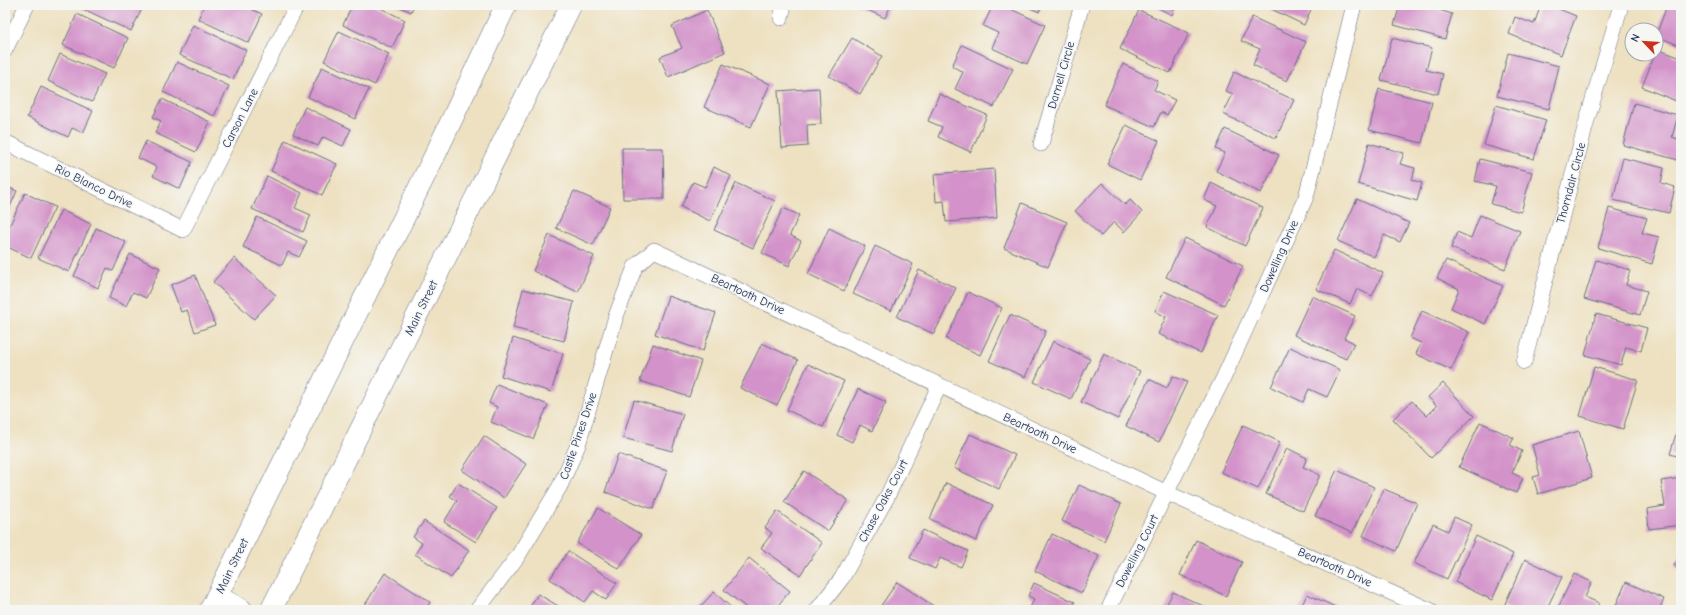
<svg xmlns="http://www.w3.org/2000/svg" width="1686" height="615" font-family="'Comic Neue',sans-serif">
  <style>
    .building { fill: #d392c9 }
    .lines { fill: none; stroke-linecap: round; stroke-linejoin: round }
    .street-casing { stroke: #656d81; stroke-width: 16 }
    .secondary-casing { stroke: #656d81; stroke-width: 22 }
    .street { stroke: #fff; stroke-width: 15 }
    .secondary { stroke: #fff; stroke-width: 21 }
    .labels { text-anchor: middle; stroke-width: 3; stroke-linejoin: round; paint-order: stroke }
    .street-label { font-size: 12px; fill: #1b2f5e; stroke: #f6f6f2 }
  </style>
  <rect width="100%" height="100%" fill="#f6f6f2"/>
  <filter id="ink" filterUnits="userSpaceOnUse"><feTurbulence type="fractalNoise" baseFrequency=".025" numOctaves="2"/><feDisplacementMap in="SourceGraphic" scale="8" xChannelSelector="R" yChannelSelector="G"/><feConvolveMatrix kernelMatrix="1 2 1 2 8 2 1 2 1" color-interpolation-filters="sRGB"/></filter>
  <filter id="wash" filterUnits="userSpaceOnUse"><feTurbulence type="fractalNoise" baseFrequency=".012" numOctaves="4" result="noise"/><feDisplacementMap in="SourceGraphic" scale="16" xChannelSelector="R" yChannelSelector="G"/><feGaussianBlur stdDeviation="0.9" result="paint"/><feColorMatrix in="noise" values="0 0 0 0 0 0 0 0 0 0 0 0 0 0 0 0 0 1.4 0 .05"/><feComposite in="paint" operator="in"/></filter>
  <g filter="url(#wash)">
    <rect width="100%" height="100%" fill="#eee1c1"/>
    <g id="blocks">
      <!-- building -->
      <g class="building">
        <polygon points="82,5 144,5 131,31 81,8"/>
        <polygon points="204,5 242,5 262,14 249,43 198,19"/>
        <polygon points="352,5 374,5 405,20 392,48 343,25"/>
        <polygon points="396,5 414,5 411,12"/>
        <polygon points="856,5 891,5 885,18"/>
        <polygon points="993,5 1002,5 1045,25 1027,64 992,48 998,33 983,26"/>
        <polygon points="1023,5 1042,5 1039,12"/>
        <polygon points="1152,5 1176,5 1172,15"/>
        <polygon points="1263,5 1313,5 1304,25"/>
        <polygon points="1400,5 1437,5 1436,9 1452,14 1445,39 1394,25"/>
        <polygon points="1541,5 1549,5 1576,16 1561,55 1509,34 1515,17 1534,24"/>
        <polygon points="1667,5 1681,5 1681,46 1656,36"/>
        <polygon points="707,10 725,52 668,77 660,57 682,48 672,26"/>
        <polygon points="1139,10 1189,33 1170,73 1120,49"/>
        <polygon points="77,14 128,38 114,68 63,45"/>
        <polygon points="1252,17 1306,42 1287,81 1253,65 1260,49 1241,41"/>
        <polygon points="193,25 246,50 233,79 179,55"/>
        <polygon points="339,31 389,54 375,85 324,61"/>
        <polygon points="852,38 882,56 860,94 829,76"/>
        <polygon points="1392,38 1432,48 1426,70 1443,74 1438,94 1381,80"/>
        <polygon points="962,45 1013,69 994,107 955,89 963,72 952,66"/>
        <polygon points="1657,49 1681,58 1681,103 1642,87"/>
        <polygon points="1508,53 1559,66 1549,109 1497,96"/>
        <polygon points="60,54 105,74 92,102 48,81"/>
        <polygon points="177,62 229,86 214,116 163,92"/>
        <polygon points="723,64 770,84 751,127 704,107"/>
        <polygon points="1123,64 1158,81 1154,90 1175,100 1167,115 1161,112 1154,127 1104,105"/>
        <polygon points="322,67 369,89 355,119 308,97"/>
        <polygon points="1234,72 1294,100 1276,138 1223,114 1233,94 1226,91"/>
        <polygon points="41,87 93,111 83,133 72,128 68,137 27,117"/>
        <polygon points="819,88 821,124 807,125 808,146 782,148 778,91"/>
        <polygon points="1379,89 1432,102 1422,143 1369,130"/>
        <polygon points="939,94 987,115 971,152 938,137 942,127 928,121"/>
        <polygon points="162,99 210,122 196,152 155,133 161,121 153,117"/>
        <polygon points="1634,103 1678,115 1672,137 1681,140 1678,160 1623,145"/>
        <polygon points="1496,105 1546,120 1534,159 1484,145"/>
        <polygon points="305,107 351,129 343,146 323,137 318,146 293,134"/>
        <polygon points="1126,125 1159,141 1140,180 1107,164"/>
        <polygon points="1225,129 1279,155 1261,193 1216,171 1225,153 1216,149"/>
        <polygon points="285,140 337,164 322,195 271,171"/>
        <polygon points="146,141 192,162 180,189 153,176 157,167 138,158"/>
        <polygon points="1369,143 1404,153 1400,164 1415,168 1412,180 1422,183 1417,201 1358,184"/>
        <polygon points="622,148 663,148 664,199 623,199"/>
        <polygon points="1623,158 1664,168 1661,183 1675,187 1669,213 1613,200"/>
        <polygon points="1480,159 1532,172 1521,212 1491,204 1496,186 1475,181"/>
        <polygon points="714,167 731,176 710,221 681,207 693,182 705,187"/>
        <polygon points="994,169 997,218 946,222 944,201 936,202 934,174"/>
        <polygon points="267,176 302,193 295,208 311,215 303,232 252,209"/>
        <polygon points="736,183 775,201 753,248 714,230"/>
        <polygon points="1102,183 1125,205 1130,200 1142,212 1124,232 1114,222 1101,236 1075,211"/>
        <polygon points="1211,183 1263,208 1245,246 1207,227 1217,206 1204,200"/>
        <polygon points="5,186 17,191 5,218"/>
        <polygon points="574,191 610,207 593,245 556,228"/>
        <polygon points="25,193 55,207 31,258 5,246 5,235"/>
        <polygon points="1357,199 1409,223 1400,242 1384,235 1374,257 1338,241"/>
        <polygon points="1022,203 1067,222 1048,267 1004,248"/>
        <polygon points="783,208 799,215 790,235 801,241 789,266 762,253"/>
        <polygon points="1609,208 1647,218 1642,233 1659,237 1652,264 1598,248"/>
        <polygon points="61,210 91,224 69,272 38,258"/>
        <polygon points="1480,215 1520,231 1505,269 1451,248 1457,232 1471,238"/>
        <polygon points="257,217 307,241 299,257 288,252 282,265 243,247"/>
        <polygon points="96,228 126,242 113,271 107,268 98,288 74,276"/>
        <polygon points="829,228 865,246 844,291 808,274"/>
        <polygon points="549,235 594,256 578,292 533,271"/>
        <polygon points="1185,238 1243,266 1224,305 1166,277"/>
        <polygon points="875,246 913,264 891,311 853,294"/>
        <polygon points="1334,250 1383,273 1372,296 1357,289 1350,304 1316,289"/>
        <polygon points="130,254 160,268 146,298 133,292 126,306 109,298"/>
        <polygon points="234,258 276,295 254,319 213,282"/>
        <polygon points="1446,260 1503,286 1485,324 1451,308 1459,289 1437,278"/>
        <polygon points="1596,260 1630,270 1626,285 1647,291 1640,315 1584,299"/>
        <polygon points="919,270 956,288 934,334 897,317"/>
        <polygon points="195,275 215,325 195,332 187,310 181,312 171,285"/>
        <polygon points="523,289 574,302 564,341 513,328"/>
        <polygon points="1164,291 1218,315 1201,353 1158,334 1166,317 1155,311"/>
        <polygon points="968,292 1002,308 980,355 946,339"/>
        <polygon points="668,296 716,313 703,351 655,334"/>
        <polygon points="1312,296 1355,316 1344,338 1354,343 1346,359 1294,335"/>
        <polygon points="1422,311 1469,332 1451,370 1416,354 1421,343 1410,338"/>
        <polygon points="1596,314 1647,328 1641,351 1626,347 1621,365 1585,355"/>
        <polygon points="1010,315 1046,331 1025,377 989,361"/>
        <polygon points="513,338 563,354 551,392 501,376"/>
        <polygon points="1053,341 1090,359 1071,399 1034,382"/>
        <polygon points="762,343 798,360 777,405 740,388"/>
        <polygon points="653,344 701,361 689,397 640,381"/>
        <polygon points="1290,347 1340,370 1327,397 1309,389 1303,402 1271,387"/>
        <polygon points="1104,354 1140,371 1118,419 1081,402"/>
        <polygon points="808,364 844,381 823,427 787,410"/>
        <polygon points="1594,367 1638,380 1623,429 1580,416"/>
        <polygon points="1173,376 1187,382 1159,442 1126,426 1149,379 1167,388"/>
        <polygon points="1443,383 1474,416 1431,458 1393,419 1412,401 1427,416 1437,406 1428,397"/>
        <polygon points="497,384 548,405 533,439 491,422 497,407 489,403"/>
        <polygon points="858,389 886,402 872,431 860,425 852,442 837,435"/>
        <polygon points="634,400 683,414 672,451 623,438"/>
        <polygon points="1681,417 1681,457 1670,454"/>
        <polygon points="1480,422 1514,438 1510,445 1522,451 1512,473 1523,478 1516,493 1459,467"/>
        <polygon points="1243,425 1280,442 1258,489 1221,472"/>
        <polygon points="1579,431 1592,478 1538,494 1533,477 1540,475 1532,445"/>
        <polygon points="970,434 1015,455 999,489 954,468"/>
        <polygon points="484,436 526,464 504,498 462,470"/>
        <polygon points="1287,448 1307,458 1303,467 1320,475 1303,511 1266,494"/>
        <polygon points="618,454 667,471 653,509 605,492"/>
        <polygon points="1337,470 1374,487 1352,533 1315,516"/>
        <polygon points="804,471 848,500 828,531 784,502"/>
        <polygon points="1681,478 1681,525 1649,529 1647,509 1665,506 1661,481"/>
        <polygon points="458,483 497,508 476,542 444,522 457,501 450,496"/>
        <polygon points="946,483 993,505 976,541 930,519"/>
        <polygon points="1079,485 1121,504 1104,541 1062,521"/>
        <polygon points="1384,489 1417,503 1396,551 1363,536"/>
        <polygon points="598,508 641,535 619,569 577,543"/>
        <polygon points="777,511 822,543 800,575 761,548 772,533 765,528"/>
        <polygon points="1454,517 1472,525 1447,579 1414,563 1433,524 1448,531"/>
        <polygon points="424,521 469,550 451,578 415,554 422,543 413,537"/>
        <polygon points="923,530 968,551 961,567 940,558 935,569 910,558"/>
        <polygon points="1052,534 1099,556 1082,593 1035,571"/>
        <polygon points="1476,536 1513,554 1492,600 1455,582"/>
        <polygon points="1196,540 1242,562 1226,596 1180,575"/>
        <polygon points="568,551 617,583 606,600 593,591 585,602 550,579"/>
        <polygon points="1681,556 1681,571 1674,565"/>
        <polygon points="749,558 790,591 774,610 749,610 724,590"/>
        <polygon points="1525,559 1562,577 1546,610 1512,610 1504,606"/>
        <polygon points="385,573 430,602 426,610 367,610 363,608"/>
        <polygon points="1574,574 1592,582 1585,597 1599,603 1596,610 1557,610"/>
        <polygon points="897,582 938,609 937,610 878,610"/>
        <polygon points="1626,582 1664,599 1659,610 1614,610"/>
        <polygon points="1034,583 1075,602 1071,610 1029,610 1034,599 1028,596"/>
        <polygon points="714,592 734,610 697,610"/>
        <polygon points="1173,592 1212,610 1164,610"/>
        <polygon points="538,594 565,610 528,610"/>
        <polygon points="1307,594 1342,610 1300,610"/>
      </g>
    </g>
  </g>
  <g filter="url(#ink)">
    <use href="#blocks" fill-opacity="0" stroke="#656d81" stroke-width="1"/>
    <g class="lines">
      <defs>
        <g id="street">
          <polyline points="781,18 784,5"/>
          <polyline points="5,50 27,5"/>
          <polyline points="5,142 183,230 297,5"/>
          <polyline points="1041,144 1082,5"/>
          <polyline points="1524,362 1587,120 1621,5"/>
          <polyline points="477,610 518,556 560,486 578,445 616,316 635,267 654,250 1167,493 1430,610"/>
          <polyline points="817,610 842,578 887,497 939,386"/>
          <polyline points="1108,610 1223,379 1306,197 1354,5"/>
        </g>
        <g id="secondary">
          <polyline points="217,596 242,610"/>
          <polyline points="210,610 436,153 506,5"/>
          <polyline points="271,610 571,5"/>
        </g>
      </defs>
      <!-- street casing -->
      <use href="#street" class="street-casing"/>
      <!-- secondary casing -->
      <use href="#secondary" class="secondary-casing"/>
      <!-- street -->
      <use href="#street" class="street"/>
      <!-- secondary -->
      <use href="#secondary" class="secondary"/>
    </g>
  </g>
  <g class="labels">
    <!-- street labels -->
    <g class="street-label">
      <text transform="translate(1061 75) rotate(-74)" y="4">Darnell Circle</text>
      <text transform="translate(240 118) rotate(-63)" y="4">Carson Lane</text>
      <text transform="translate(1571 183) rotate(-75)" y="4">Thorndalr Circle</text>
      <text transform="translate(94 186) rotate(26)" y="4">Rio Blanco Drive</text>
      <text transform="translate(1279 256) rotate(-66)" y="4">Dowelling Drive</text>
      <text transform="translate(748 294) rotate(25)" y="4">Beartooth Drive</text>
      <text transform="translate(421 308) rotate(-64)" y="4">Main Street</text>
      <text transform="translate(1040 433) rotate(25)" y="4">Beartooth Drive</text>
      <text transform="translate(578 436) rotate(-71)" y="4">Castle Pines Drive</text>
      <text transform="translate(883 501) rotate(-62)" y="4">Chase Oaks Court</text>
      <text transform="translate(1137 551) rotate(-63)" y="4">Dowelling Court</text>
      <text transform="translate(232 566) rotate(-64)" y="4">Main Street</text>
      <text transform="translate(1335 567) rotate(24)" y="4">Beartooth Drive</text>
    </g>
  </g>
  <!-- margin -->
  <rect width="1686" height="615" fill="none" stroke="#f6f6f2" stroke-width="20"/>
  <!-- north arrow -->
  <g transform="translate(1644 42) rotate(295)"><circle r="19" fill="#f6f6f2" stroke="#9ea6b7"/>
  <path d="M0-3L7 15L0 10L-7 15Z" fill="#c8321e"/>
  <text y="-6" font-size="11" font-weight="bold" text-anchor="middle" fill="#1b2f5e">N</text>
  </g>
</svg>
